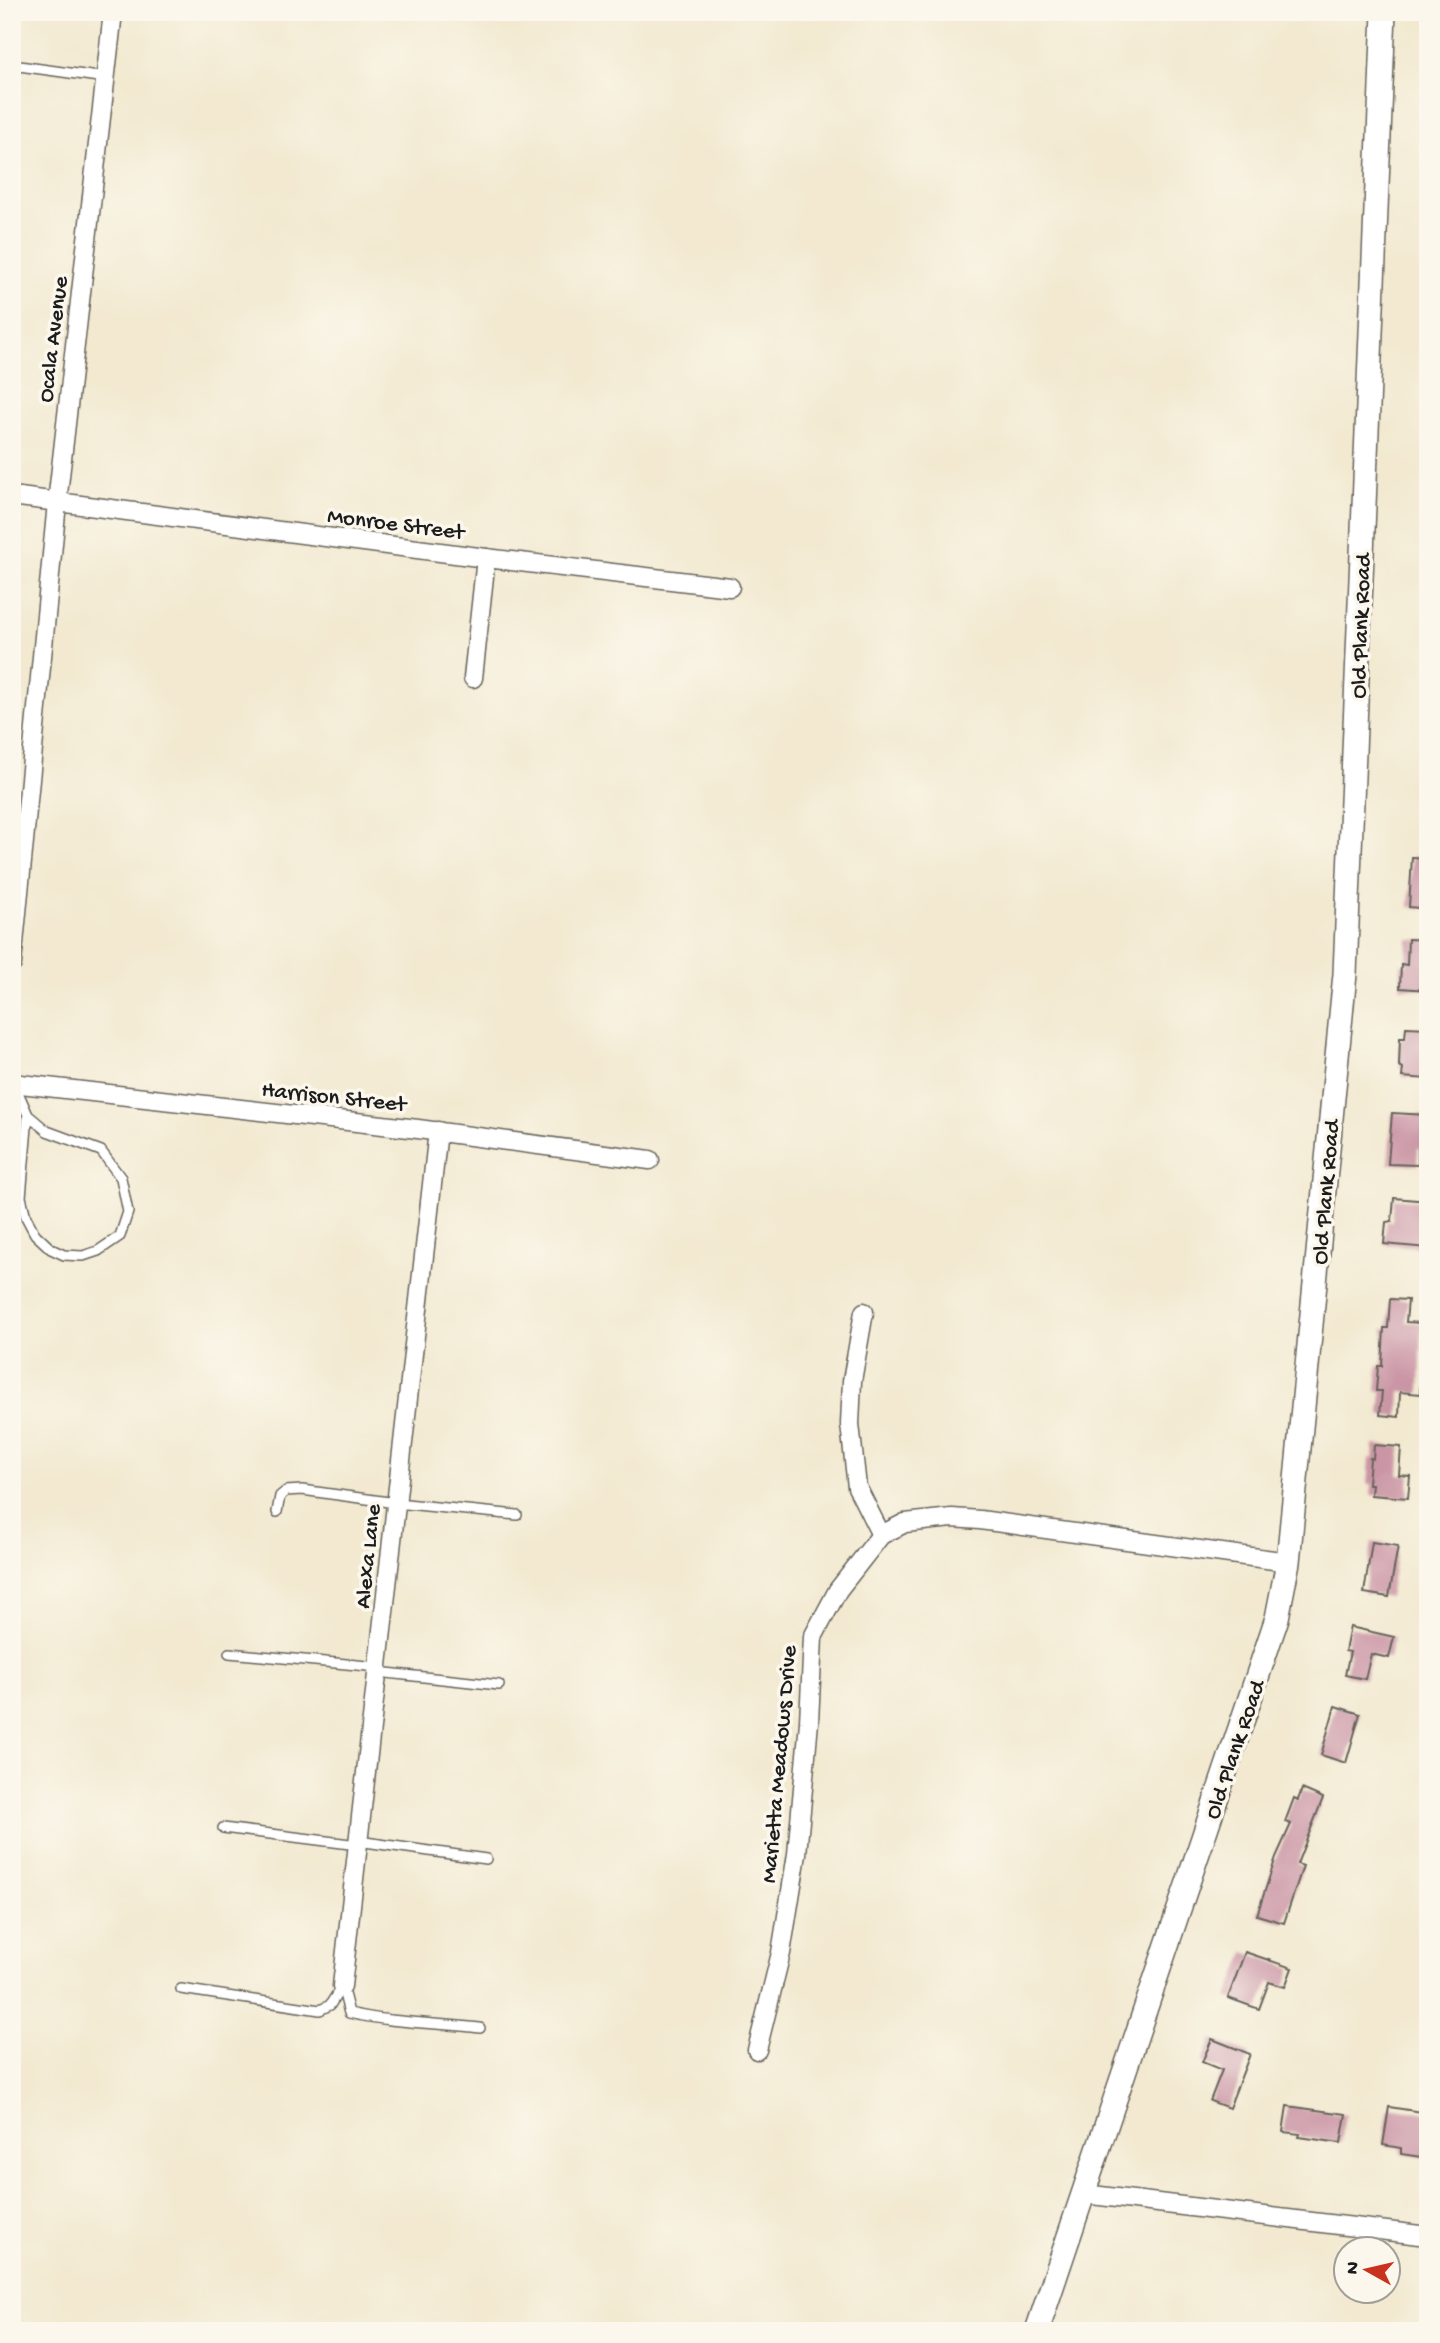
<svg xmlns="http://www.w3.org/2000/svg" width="1440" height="2343" font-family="'Gochi Hand',sans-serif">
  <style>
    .building { fill: #ca95a5 }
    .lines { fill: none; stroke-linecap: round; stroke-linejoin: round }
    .service-casing { stroke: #67645b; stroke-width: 12 }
    .minor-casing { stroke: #67645b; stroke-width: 21 }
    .tertiary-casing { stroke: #67645b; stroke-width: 26 }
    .service { stroke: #fff; stroke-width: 9 }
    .minor { stroke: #fff; stroke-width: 18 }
    .tertiary { stroke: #fff; stroke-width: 23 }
    .labels { text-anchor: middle; stroke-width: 7; stroke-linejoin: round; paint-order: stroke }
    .street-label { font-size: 23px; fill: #1c1c1c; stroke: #fbf7ec }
  </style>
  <rect width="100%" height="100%" fill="#fbf7ec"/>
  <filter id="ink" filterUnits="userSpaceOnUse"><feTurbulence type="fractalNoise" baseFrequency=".0143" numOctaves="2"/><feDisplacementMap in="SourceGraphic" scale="14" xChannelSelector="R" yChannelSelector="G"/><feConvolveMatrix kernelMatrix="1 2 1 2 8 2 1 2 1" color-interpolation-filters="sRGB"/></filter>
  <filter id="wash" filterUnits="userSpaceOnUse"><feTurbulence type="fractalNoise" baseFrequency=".00686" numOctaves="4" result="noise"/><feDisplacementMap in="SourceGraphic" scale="28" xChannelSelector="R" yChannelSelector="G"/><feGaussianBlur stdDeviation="1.57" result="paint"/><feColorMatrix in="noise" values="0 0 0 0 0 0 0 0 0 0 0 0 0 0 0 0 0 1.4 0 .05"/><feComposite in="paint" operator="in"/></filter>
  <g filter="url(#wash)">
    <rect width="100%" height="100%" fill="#f2e9d0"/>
    <g id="blocks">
      <!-- building -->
      <g class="building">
        <polygon points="1412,857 1428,858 1428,909 1409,907"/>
        <polygon points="1408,939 1428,940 1428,990 1400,988 1401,964 1407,965"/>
        <polygon points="1406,1027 1428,1028 1428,1079 1402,1077 1403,1068 1399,1066 1400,1038 1405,1038"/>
        <polygon points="1392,1113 1428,1115 1428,1149 1418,1148 1418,1165 1388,1164"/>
        <polygon points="1394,1198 1428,1201 1428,1248 1384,1244 1386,1222 1392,1221"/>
        <polygon points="1390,1299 1408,1300 1406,1322 1422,1323 1420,1394 1400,1392 1399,1417 1380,1415 1382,1391 1376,1391 1378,1366 1382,1366 1384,1328 1388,1328"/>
        <polygon points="1374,1445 1401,1447 1399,1475 1410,1476 1408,1498 1371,1495 1372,1484 1368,1484 1370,1458 1373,1459"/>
        <polygon points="1372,1542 1398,1546 1389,1597 1364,1593"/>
        <polygon points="1350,1627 1394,1637 1389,1658 1371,1654 1365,1679 1345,1675 1350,1652 1345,1651"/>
        <polygon points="1335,1706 1360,1714 1346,1763 1321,1755"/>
        <polygon points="1302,1789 1323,1798 1297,1864 1303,1866 1284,1923 1257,1915 1276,1857 1291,1824 1285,1822 1294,1798 1298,1800"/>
        <polygon points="1245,1952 1292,1968 1285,1987 1269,1982 1259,2009 1228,1998"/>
        <polygon points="1212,2039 1250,2054 1229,2108 1210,2101 1222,2070 1202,2062"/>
        <polygon points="1287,2106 1346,2114 1341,2143 1299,2137 1300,2134 1283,2132"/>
        <polygon points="1389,2107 1428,2113 1428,2158 1401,2154 1401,2148 1383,2145"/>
      </g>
    </g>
  </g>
  <g filter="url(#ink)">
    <use href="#blocks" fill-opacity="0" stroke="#67645b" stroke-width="2"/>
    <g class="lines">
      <defs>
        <g id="service">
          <polyline points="12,65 106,78"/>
          <polyline points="14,1083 28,1115 47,1131 101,1151 121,1178 128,1212 120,1236 98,1251 83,1256 64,1255 51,1249 35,1234 26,1217 21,1197 28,1115"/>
          <polyline points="277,1512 280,1496 286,1491 302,1490 396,1503 517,1515"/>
          <polyline points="229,1653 378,1667"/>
          <polyline points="377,1672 499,1685"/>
          <polyline points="223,1828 358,1845"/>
          <polyline points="358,1841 486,1859"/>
          <path d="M 342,1986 L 349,2013 C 392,2023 436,2023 480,2028"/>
          <polyline points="181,1989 320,2010 330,2005 342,1986"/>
        </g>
        <g id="minor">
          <polyline points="12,496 486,558 730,587"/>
          <polyline points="473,678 486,558"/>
          <polyline points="12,964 57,503 113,12"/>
          <polyline points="12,1083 418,1129 650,1160"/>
          <polyline points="864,1312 852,1381 850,1424 857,1487 881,1535"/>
          <polyline points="342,1986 438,1131"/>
          <polyline points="757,2050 781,1953 797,1854 809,1722 813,1637 838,1590 881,1535 905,1523 952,1518 980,1520 1288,1562"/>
          <polyline points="1084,2194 1428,2236"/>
        </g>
        <polyline id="tertiary" points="1037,2331 1277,1618 1288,1562 1345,974 1384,12"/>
      </defs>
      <!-- service casing -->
      <use href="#service" class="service-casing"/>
      <!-- minor casing -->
      <use href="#minor" class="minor-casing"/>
      <!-- tertiary casing -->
      <use href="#tertiary" class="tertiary-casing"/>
      <!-- service -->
      <use href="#service" class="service"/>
      <!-- minor -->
      <use href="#minor" class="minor"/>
      <!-- tertiary -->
      <use href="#tertiary" class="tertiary"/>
    </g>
  </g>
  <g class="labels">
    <!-- street labels -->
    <g class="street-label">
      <text transform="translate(51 339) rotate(-83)" y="8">Ocala Avenue</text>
      <text transform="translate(396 522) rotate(7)" y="8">Monroe Street</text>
      <text transform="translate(1359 626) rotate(-88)" y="8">Old Plank Road</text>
      <text transform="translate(334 1095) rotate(6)" y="8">Harrison Street</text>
      <text transform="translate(1324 1192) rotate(-85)" y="8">Old Plank Road</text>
      <text transform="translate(366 1556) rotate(-84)" y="8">Alexa Lane</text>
      <text transform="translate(1233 1749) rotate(-71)" y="8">Old Plank Road</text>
      <text transform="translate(777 1764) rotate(-85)" y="8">Marietta Meadows Drive</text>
    </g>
  </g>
  <!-- margin -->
  <rect width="1440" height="2343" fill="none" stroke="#fbf7ec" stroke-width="42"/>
  <!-- north arrow -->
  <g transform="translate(1367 2270) rotate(278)"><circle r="33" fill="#fbf7ec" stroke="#a29f99" stroke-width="2"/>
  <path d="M0-5L12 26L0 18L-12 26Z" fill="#c8321e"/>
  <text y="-10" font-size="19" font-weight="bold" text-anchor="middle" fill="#1c1c1c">N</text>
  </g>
</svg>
